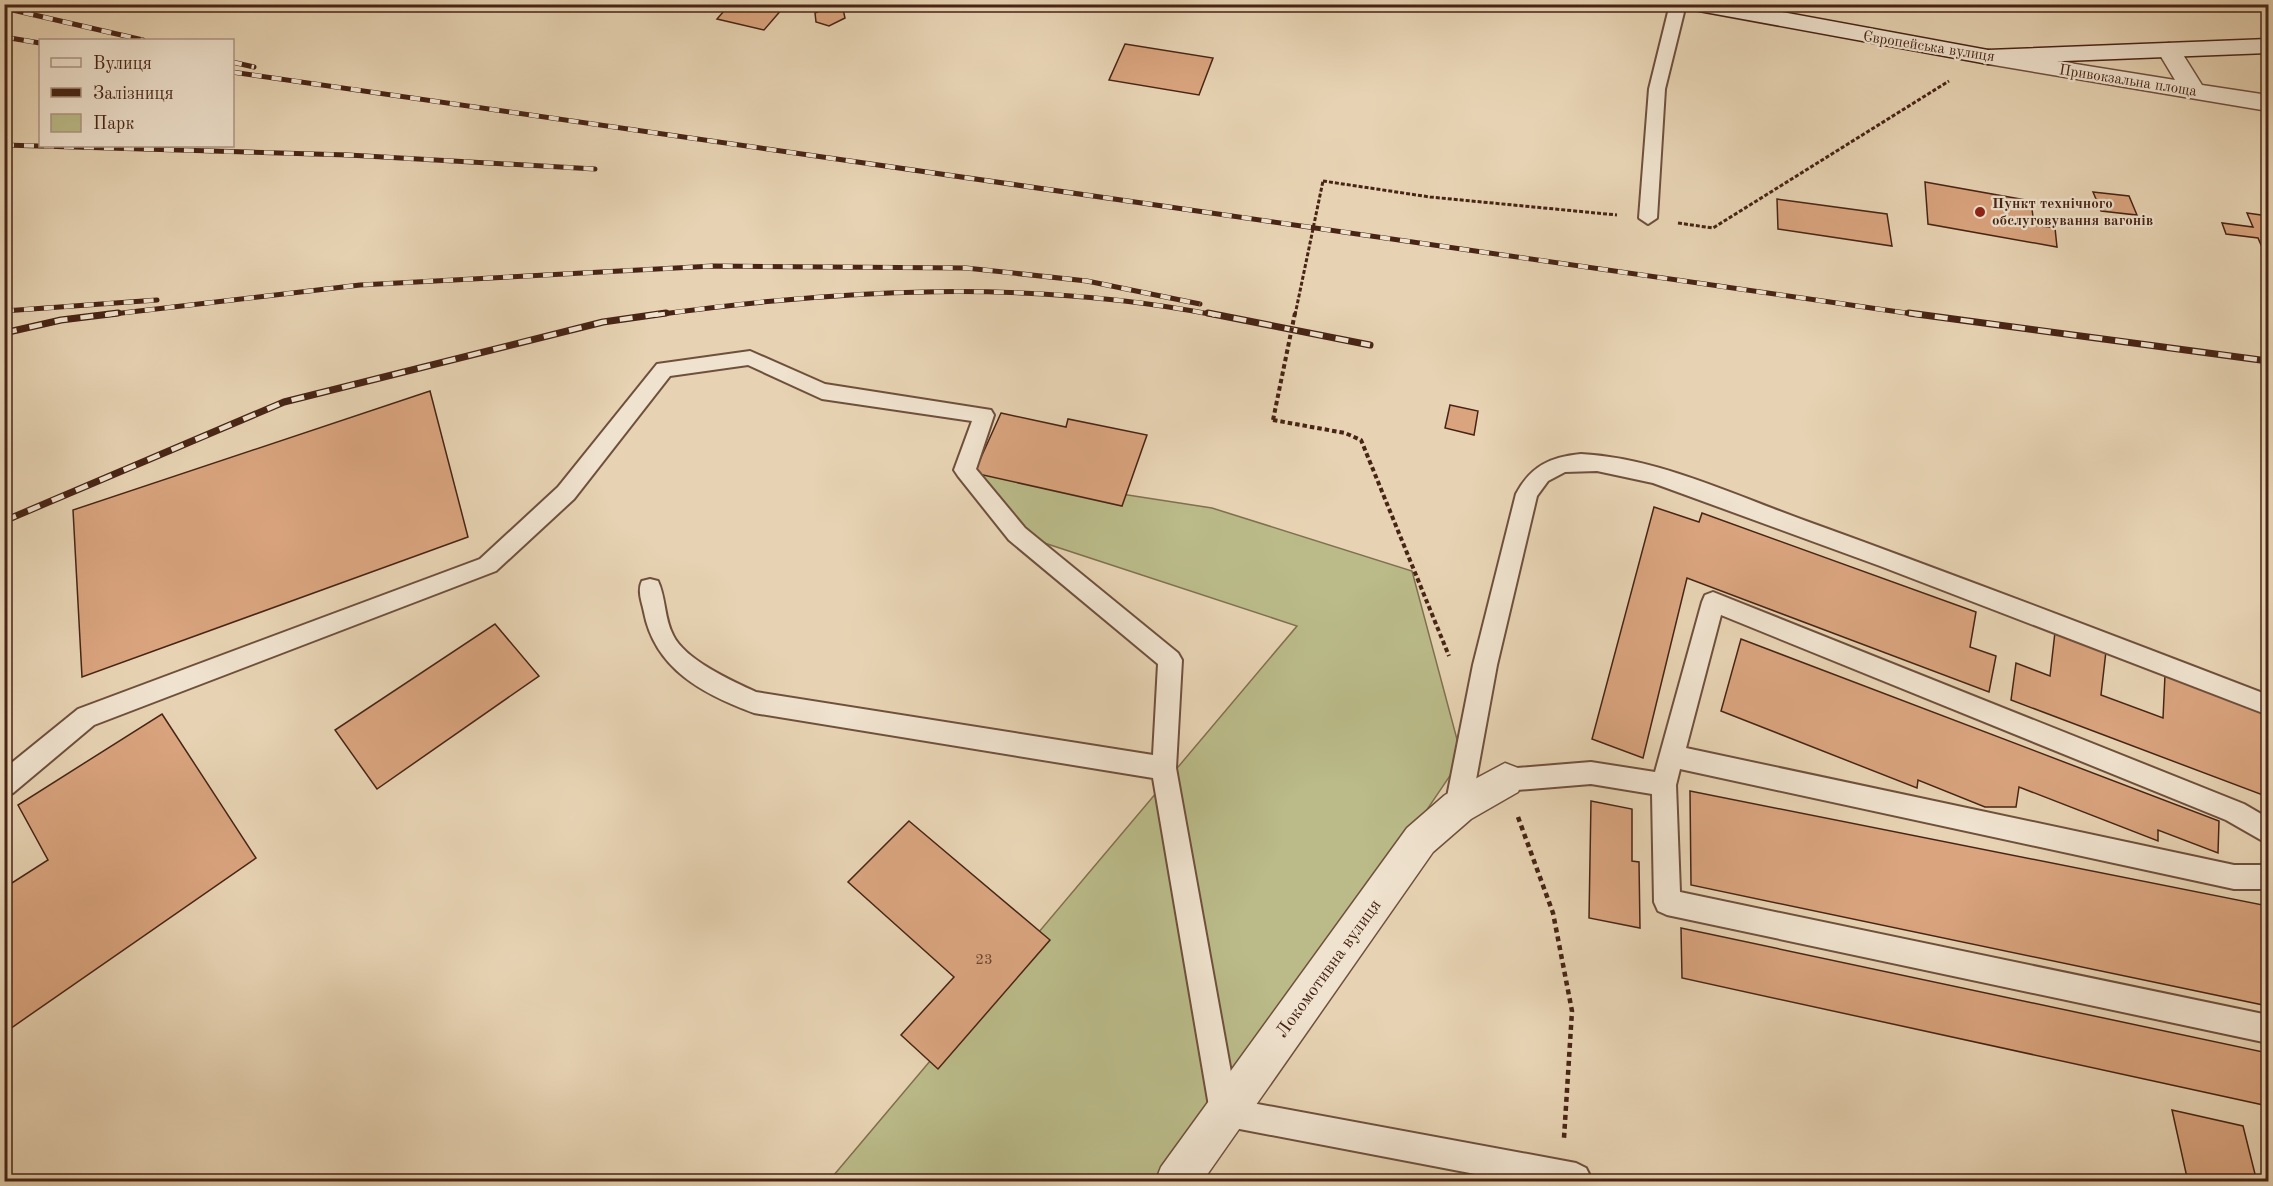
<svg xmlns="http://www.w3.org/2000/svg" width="2273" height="1186" font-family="'Old Standard TT',serif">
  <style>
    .green { fill: #babb89; stroke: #80704f; stroke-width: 1.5 }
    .building { fill: #d9a47e; stroke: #472415; stroke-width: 1.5 }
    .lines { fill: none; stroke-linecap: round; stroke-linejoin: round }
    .service-casing { stroke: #6f503c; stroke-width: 4 }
    .minor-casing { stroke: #6f503c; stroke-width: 3 }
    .tertiary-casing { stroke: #6f503c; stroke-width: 3 }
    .secondary-casing { stroke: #472415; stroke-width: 3 }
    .path-far2 { stroke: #472415; stroke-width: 3; stroke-dasharray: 4 2; stroke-linecap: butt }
    .path-far1 { stroke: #472415; stroke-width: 4; stroke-dasharray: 4.5 3; stroke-linecap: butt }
    .path { stroke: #472415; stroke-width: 4.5; stroke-dasharray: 5 4; stroke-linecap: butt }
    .service { fill: #efe2ce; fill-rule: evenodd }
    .minor { fill: #efe2ce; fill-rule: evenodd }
    .tertiary { fill: #efe2ce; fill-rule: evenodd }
    .secondary { fill: #efe2ce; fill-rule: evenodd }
    .rail-far1-casing { stroke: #472415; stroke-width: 5 }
    .rail-casing { stroke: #472415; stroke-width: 7 }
    .rail-far1 { stroke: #efe2ce; stroke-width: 4; stroke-dasharray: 10; stroke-linecap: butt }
    .rail { stroke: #efe2ce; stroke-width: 4.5; stroke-dasharray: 13; stroke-linecap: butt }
    .path-bridge-far1 { stroke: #472415; stroke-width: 3; stroke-dasharray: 4 2; stroke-linecap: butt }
    .path-bridge { stroke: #472415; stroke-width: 4; stroke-dasharray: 4.5 3; stroke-linecap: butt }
    .poi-dot { fill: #8f2418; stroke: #efe2ce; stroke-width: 2 }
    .labels { text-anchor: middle; stroke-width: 4.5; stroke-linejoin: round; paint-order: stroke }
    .far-street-label { font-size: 15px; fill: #472415; stroke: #efe2ce }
    .far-poi-label { font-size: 15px; font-weight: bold; fill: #472415; stroke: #efe2ce; text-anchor: start }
    .number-label { font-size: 15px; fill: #6c442f }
    .street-label { font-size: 18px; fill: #472415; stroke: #efe2ce }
  </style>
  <rect width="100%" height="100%" fill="#e7d3b3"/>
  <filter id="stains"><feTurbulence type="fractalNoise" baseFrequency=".00333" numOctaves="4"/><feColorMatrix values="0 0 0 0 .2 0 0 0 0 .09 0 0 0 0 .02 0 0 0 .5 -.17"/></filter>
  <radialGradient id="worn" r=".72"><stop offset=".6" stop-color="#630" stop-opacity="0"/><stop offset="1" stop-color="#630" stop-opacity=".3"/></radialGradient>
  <!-- green -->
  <polygon class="green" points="965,470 1212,508 1412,571 1462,758 1175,1181 828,1182 1297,626 1017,534"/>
  <!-- building -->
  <g class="building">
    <polygon points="730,4 765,4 783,8 764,30 717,19"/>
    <polygon points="828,7 843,9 845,18 829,26 816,22 815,13"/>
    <polygon points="1125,44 1213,58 1199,95 1109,80"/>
    <polygon points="1925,182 2031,201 2034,225 2055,228 2057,247 1928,224"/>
    <polygon points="2093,192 2129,196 2137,215 2101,211"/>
    <polygon points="1777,199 1887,214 1892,246 1778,229"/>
    <polygon points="2247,213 2268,216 2268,261 2258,238 2226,234 2222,223 2253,227"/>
    <polygon points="430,391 468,537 82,677 73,510"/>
    <polygon points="1450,405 1478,411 1474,435 1445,428"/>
    <polygon points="1001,413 1066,427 1068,419 1147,435 1122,506 974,473"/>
    <polygon points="1654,507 1699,522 1702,513 1976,612 1970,647 1996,656 1989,692 1687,578 1643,758 1592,739"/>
    <polygon points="495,624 539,676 377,789 335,730"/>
    <polygon points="2055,632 2106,651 2101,695 2163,718 2165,675 2268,712 2268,797 2011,700 2016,663 2050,676"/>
    <polygon points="1741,639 2219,821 2218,853 2158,830 2158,841 2019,787 2016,807 1985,807 1918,780 1917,788 1721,711"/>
    <polygon points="162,714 256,858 4,1033 4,888 48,860 18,805"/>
    <polygon points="1690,791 2268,906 2268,1006 1691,885"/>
    <polygon points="1591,801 1632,809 1632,861 1639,862 1640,928 1589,918"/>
    <polygon points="909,821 1050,940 938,1069 901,1035 954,977 848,882"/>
    <polygon points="1681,928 2268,1053 2268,1106 1682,978"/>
    <polygon points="2172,1110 2243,1126 2257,1182 2188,1182"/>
  </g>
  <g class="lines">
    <defs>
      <g id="service">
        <polygon points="1670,4 1686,4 1665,89 1657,218 1648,224 1639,218 1649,89"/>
        <path d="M 750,351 L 825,384 L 991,410 L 994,415 L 976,469 L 1025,528 L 1178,653 L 1182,660 L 1176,768 L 1236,1100 L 1576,1163 L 1586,1168 L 1591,1178 L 1589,1182 L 1517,1182 L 1224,1126 L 1214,1122 L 1210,1112 L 1153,778 L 754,713 C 703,694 655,669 644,612 C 642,602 637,591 642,581 L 650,579 L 658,581 C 666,598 664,618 673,635 C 685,660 732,681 756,692 L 1153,755 L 1158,664 L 1009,540 L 958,476 L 954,470 L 972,421 L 822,399 L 748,365 L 670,376 L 574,499 L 496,571 L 94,725 L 13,793 L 4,796 L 4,769 L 78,709 L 480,559 L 558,487 L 657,364 Z"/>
        <path d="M 1581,454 C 1658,458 1734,495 1806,521 C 1961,577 2114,636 2268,695 L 2268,715 L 1880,566 L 1653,483 L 1597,471 L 1565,472 L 1548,481 L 1537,496 L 1497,665 L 1471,807 L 1467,815 L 1458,819 L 1449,815 L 1445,807 L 1473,665 L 1516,494 C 1531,466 1550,457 1581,454 Z"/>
        <polygon points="1713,592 2244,804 2268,818 2268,844 2226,820 1721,615 1686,748 2234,865 2268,865 2268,889 2234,889 1680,769 1676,785 1680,892 2268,1015 2268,1043 1667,915 1658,911 1654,902 1652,794 1591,784 1505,791 1496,788 1493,780 1496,772 1505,769 1591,762 1655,772 1702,602 1705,595"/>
      </g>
      <polygon id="minor" points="1505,763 1518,768 1523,780 1518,792 1471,819 1433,852 1202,1182 1155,1182 1161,1167 1407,828 1445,795"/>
      <polygon id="tertiary" points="2169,43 2177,45 2202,85 2268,95 2268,111 1988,64 1980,62 1976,57 1980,52 1988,50 2175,80 2157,50 2161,45"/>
      <polygon id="secondary" points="1688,4 1739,4 1988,50 2268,39 2268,53 1988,64 1699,11 1691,9"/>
    </defs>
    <!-- service casing -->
    <use href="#service" class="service-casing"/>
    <!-- minor casing -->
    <use href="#minor" class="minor-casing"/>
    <!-- tertiary casing -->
    <use href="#tertiary" class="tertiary-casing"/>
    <!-- secondary casing -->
    <use href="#secondary" class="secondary-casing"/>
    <!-- path-far2 -->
    <g class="path-far2">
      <polyline points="1323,181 1430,197 1617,215"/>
      <polyline points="1678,223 1713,228 1949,81"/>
    </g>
    <!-- path-far1 -->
    <polyline class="path-far1" points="1273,420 1345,433 1361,440 1449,656"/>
    <!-- path -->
    <polyline class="path" points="1518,817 1553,913 1572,1011 1564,1138"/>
    <!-- service -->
    <use href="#service" class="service"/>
    <!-- minor -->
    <use href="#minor" class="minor"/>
    <!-- tertiary -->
    <use href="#tertiary" class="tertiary"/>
    <!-- secondary -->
    <use href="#secondary" class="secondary"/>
    <defs>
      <g id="rail-far1">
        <polyline points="4,8 143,40"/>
        <polyline points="4,37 40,43"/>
        <polyline points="232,62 254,67"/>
        <polyline points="232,72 1920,315"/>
        <polyline points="4,145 348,155 595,169"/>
        <polyline points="4,311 157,300"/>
        <polyline points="105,315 360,285 713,266 966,268 1087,281 1200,304"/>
        <path d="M 655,315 C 841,289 1030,279 1215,315"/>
      </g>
      <g id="rail">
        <polyline points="1208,313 1370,345"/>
        <polyline points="1909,313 2268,361"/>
        <polyline points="4,333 61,320 118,313"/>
        <polyline points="4,521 284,402 603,322 666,313"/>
      </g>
    </defs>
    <!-- rail-far1 casing -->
    <use href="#rail-far1" class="rail-far1-casing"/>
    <!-- rail casing -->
    <use href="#rail" class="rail-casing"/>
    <!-- rail-far1 -->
    <use href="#rail-far1" class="rail-far1"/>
    <!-- rail -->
    <use href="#rail" class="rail"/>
    <!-- path-bridge-far1 -->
    <polyline class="path-bridge-far1" points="1295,315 1323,181"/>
    <!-- path-bridge -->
    <polyline class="path-bridge" points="1273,420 1295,313"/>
  </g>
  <!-- markers -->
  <circle class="poi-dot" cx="1980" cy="212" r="6"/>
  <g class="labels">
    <!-- far-street labels -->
    <g class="far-street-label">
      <text transform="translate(1929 46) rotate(9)" y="5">Європейська вулиця</text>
      <text transform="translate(2128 80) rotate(9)" y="5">Привокзальна площа</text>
    </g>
    <!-- far-poi labels -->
    <g class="far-poi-label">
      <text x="1992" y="208">Пункт технічного<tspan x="1992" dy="17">обслуговування вагонів</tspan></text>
    </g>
    <!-- number labels -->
    <g class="number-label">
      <text x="984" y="964">23</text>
    </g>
    <!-- street labels -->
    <g class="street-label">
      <text transform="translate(1328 968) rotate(-54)" y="6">Локомотивна вулиця</text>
    </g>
  </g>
  <!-- margin -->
  <rect width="2273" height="1186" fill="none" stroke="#e7d3b3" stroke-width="24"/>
  <rect x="6" y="6" width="2261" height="1174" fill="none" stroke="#472415" stroke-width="3"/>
  <rect x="12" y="12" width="2249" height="1162" fill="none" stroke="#472415" stroke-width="1.5"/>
  <!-- legend -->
  <rect x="39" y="39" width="195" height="108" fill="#efe2ce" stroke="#ac9684" stroke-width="1.5"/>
  <rect x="51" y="58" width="30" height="9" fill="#efe2ce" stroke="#ac9684" stroke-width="1.5"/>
  <text x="93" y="69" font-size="18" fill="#472415">Вулиця</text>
  <rect x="51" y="88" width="30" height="9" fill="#472415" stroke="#ac9684" stroke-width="1.5"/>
  <text x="93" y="99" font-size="18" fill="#472415">Залізниця</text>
  <rect x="51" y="114" width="30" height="18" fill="#babb89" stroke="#ac9684" stroke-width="1.5"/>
  <text x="93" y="129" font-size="18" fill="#472415">Парк</text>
  <rect width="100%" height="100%" filter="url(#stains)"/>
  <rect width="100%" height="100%" fill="url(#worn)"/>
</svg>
